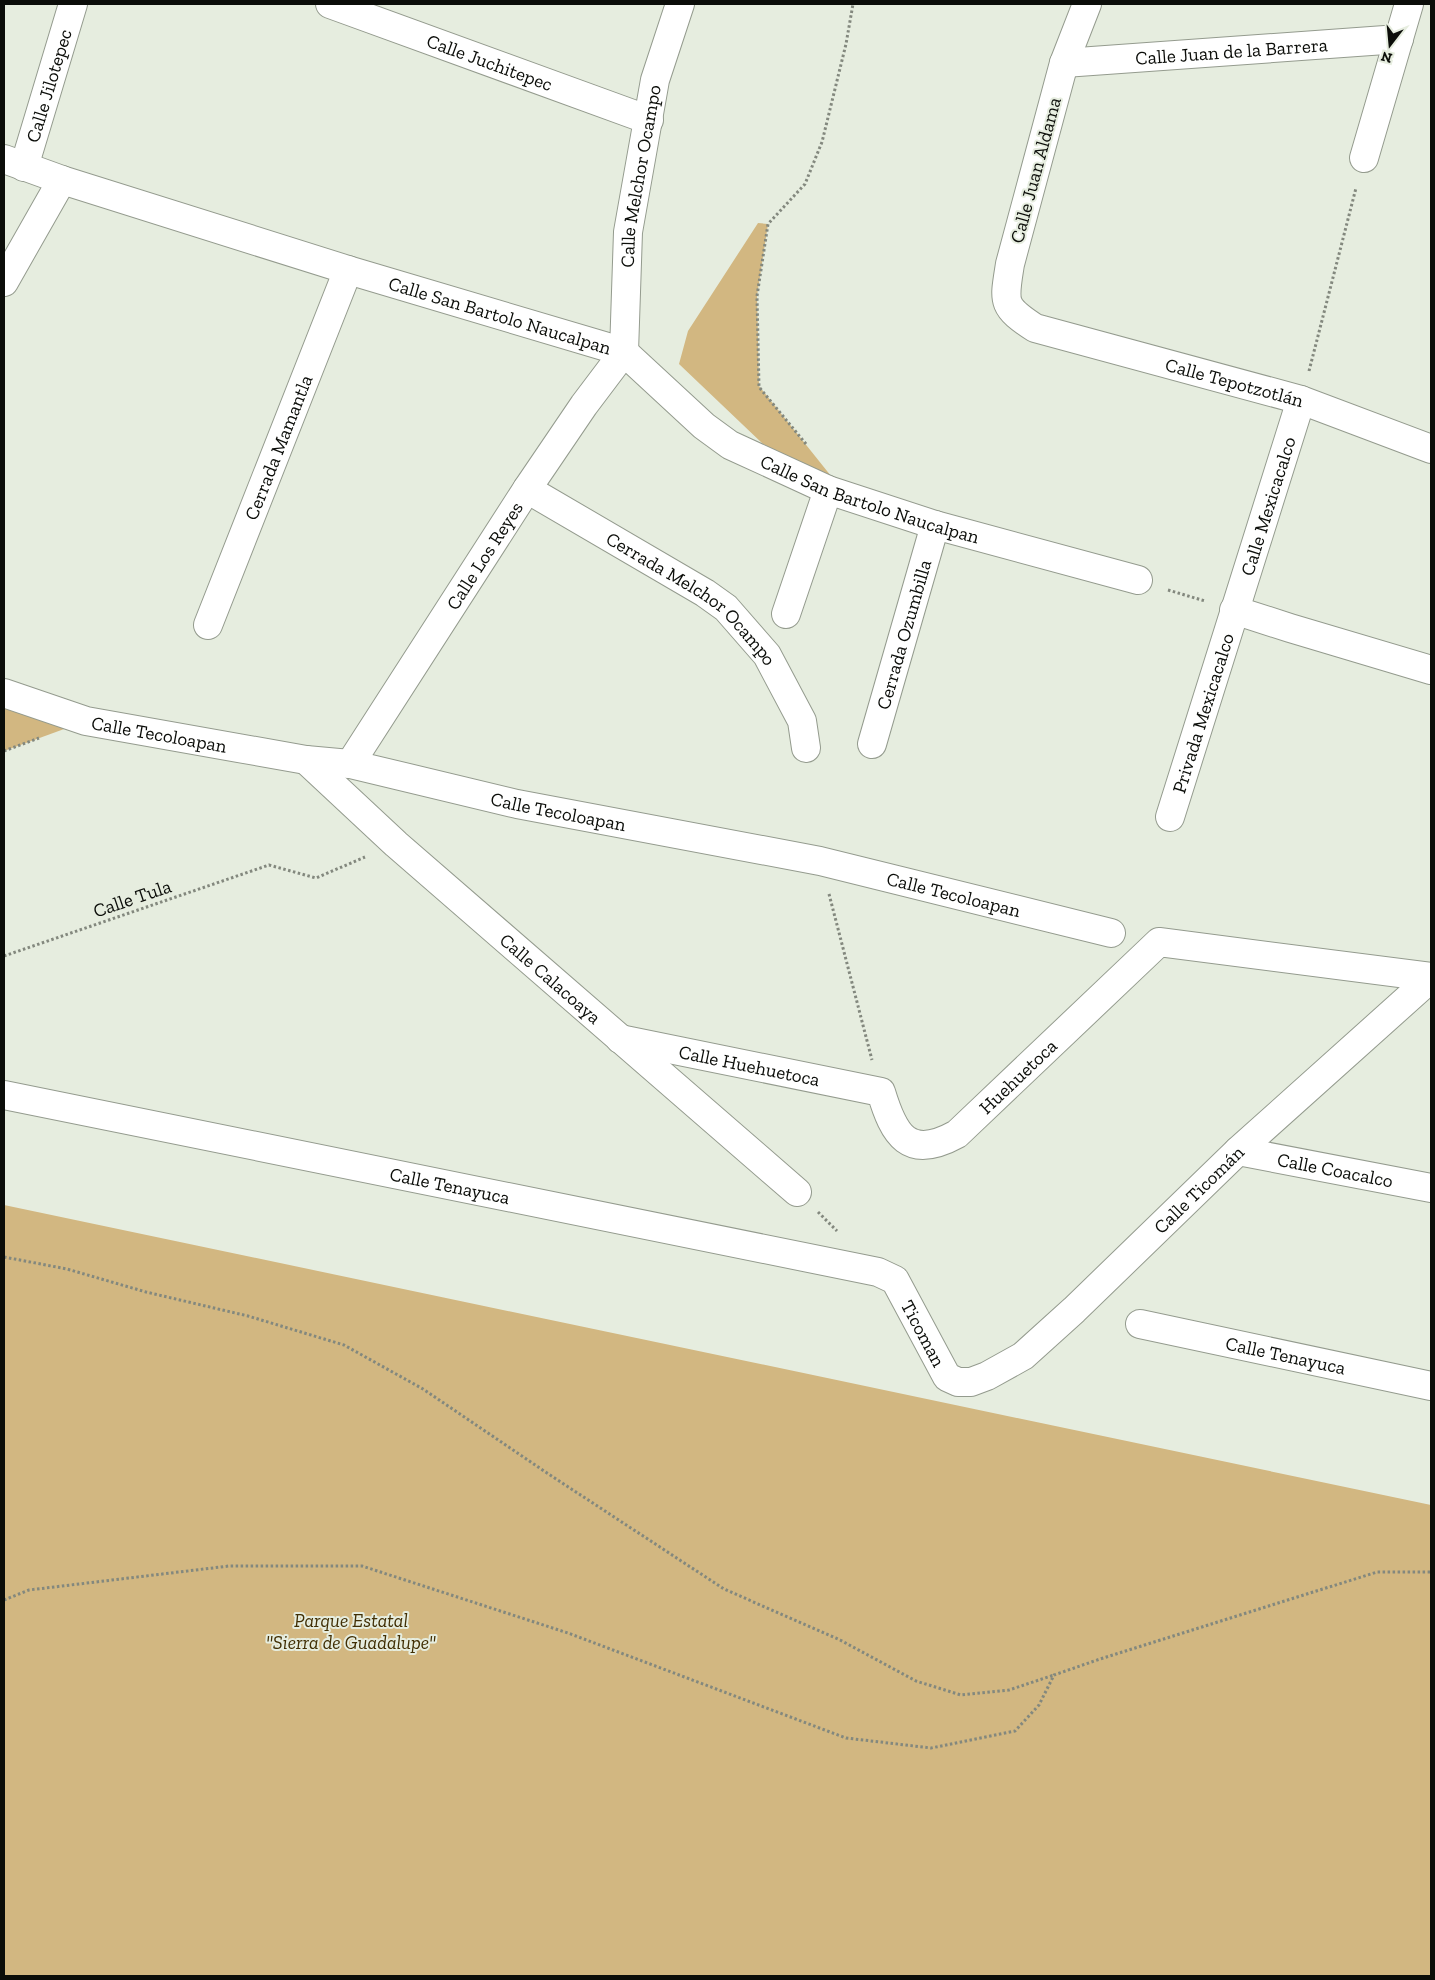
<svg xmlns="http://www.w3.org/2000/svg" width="1435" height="1980" font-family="'Zilla Slab',serif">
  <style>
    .green { fill: #d2b781 }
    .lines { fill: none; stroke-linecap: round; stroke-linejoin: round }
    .minor-casing { stroke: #949b8e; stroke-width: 30 }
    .tertiary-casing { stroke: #949b8e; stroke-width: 30 }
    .path { stroke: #83887e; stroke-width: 3; stroke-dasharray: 2.5 2.5; stroke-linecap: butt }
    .minor { stroke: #fff; stroke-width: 28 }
    .tertiary { stroke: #fff; stroke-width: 28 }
    .labels { text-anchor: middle; stroke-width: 4; stroke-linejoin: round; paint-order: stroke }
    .street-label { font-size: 19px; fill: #0b0d09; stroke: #e6eddf }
    .park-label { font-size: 19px; font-style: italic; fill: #402e03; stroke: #e6eddf }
  </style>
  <rect width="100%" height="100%" fill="#e6eddf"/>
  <!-- green -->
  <g class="green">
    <polygon points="758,223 768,224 757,296 759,386 831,476 818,475 763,444 679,364 688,331"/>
    <polygon points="4,693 86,721 4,751"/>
    <polygon points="4,1205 1431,1505 1431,1976 4,1976"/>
  </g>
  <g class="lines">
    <defs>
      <g id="minor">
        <path id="s1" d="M 330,4 L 649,120"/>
        <path id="s2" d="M 1087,4 L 1064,63 L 1010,264 C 1004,302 1001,306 1035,328 L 1301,400 L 1431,449"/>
        <path id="s3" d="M 1064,63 L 1399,39"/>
        <polyline points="1364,158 1409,4"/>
        <path id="s4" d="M 4,159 L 62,180 L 348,270 L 624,352 L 704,426 L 730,445 L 828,490 L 935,525 L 1138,580"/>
        <path id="s5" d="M 24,167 L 73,4"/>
        <polyline points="4,282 62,180"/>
        <path id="s6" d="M 527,489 L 705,593 L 726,608 L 767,655 L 802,721 L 806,748"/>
        <polyline points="1234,610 1290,628 1431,670"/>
        <polyline points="786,614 828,490"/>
        <path id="s7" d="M 208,625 L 348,270"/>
        <path id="s8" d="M 4,693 L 86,721 L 306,760 L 350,764 L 517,804 L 820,861 L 1111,933"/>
        <path id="s9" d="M 872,744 L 935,525"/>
        <path id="s10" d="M 306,760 L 396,844 L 797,1192"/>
        <path id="s11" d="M 350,764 L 527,489 L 584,405 L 624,352 L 628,232 L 655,80 L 680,4"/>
        <path id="s12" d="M 1170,817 L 1301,400"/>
        <path id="s13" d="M 620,1039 L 881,1092 C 894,1135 908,1161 957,1134 L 1159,942 L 1431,977"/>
        <path id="s14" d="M 1238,1151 L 1431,1188"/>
        <path id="s15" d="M 1140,1324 L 1431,1386"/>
      </g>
      <g id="tertiary">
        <path id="s16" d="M 4,1095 L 878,1272 L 895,1280 L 947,1377 L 958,1382 L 971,1382 L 987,1376 L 1023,1356 L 1074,1310 L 1238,1151 L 1431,978"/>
      </g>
    </defs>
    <!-- minor casing -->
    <use href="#minor" class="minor-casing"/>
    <!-- tertiary casing -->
    <use href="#tertiary" class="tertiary-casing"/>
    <!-- path -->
    <g class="path">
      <polyline points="1309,371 1356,188"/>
      <polyline points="806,444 759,387 757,296 768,224 805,184 822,142 846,44 853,4"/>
      <polyline points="1168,590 1205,601"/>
      <polyline points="4,751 39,738"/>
      <polyline points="829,894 872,1060"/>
      <polyline points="4,956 269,865 316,878 365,857"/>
      <polyline points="818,1212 837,1231"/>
      <polyline points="4,1257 67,1269 146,1292 248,1316 344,1345 423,1389 547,1473 724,1589 840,1640 916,1681 961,1695 1009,1690 1054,1675"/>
      <polyline points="4,1600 29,1590 229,1566 362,1566 568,1633 846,1738 931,1748 1015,1731 1039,1705 1054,1675 1100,1659 1377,1572 1431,1572"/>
    </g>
    <!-- minor -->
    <use href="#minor" class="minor"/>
    <!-- tertiary -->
    <use href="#tertiary" class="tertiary"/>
  </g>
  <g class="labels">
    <!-- street labels -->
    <g class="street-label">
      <text dy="7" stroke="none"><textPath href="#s3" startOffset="168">Calle Juan de la Barrera</textPath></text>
      <text dy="7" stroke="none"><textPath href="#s1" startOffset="170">Calle Juchitepec</textPath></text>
      <text dy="7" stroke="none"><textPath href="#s5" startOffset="85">Calle Jilotepec</textPath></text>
      <text transform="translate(1035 170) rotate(-75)" y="7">Calle Juan Aldama</text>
      <text dy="7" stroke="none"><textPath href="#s11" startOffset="672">Calle Melchor Ocampo</textPath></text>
      <text dy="7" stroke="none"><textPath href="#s4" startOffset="520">Calle San Bartolo Naucalpan</textPath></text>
      <text dy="7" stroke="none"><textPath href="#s2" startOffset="555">Calle Tepotzotlán</textPath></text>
      <text dy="7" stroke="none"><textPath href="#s7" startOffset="191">Cerrada Mamantla</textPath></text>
      <text dy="7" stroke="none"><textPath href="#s4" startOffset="941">Calle San Bartolo Naucalpan</textPath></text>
      <text dy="7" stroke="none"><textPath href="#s12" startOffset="326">Calle Mexicacalco</textPath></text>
      <text dy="7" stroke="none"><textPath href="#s11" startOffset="248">Calle Los Reyes</textPath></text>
      <text dy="7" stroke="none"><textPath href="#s6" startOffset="199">Cerrada Melchor Ocampo</textPath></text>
      <text dy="7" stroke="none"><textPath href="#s9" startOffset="114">Cerrada Ozumbilla</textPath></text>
      <text dy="7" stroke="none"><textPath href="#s12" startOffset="109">Privada Mexicacalco</textPath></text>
      <text dy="7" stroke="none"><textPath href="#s8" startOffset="161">Calle Tecoloapan</textPath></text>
      <text dy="7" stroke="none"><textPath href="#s8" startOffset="568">Calle Tecoloapan</textPath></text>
      <text dy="7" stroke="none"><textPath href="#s8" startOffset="972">Calle Tecoloapan</textPath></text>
      <text transform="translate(132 898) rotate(-19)" y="7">Calle Tula</text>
      <text dy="7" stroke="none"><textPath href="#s10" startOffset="328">Calle Calacoaya</textPath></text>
      <text dy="7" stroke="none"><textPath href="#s13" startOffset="132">Calle Huehuetoca</textPath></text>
      <text dy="7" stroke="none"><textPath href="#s13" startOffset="459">Huehuetoca</textPath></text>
      <text dy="7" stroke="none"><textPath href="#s14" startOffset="99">Calle Coacalco</textPath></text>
      <text dy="7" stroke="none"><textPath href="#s16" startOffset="455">Calle Tenayuca</textPath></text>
      <text dy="7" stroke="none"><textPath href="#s16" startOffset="1346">Calle Ticomán</textPath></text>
      <text dy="7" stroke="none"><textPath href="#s16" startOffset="971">Ticoman</textPath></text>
      <text dy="7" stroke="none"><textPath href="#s15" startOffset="149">Calle Tenayuca</textPath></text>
    </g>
    <!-- park labels -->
    <g class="park-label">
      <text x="351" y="1627">Parque Estatal<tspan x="351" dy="22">"Sierra de Guadalupe"</tspan></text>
    </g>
  </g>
  <!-- border -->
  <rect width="1435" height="1980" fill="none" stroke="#0b0d09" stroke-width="10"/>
  <!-- north arrow -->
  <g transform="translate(1390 45) rotate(196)" stroke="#e6eddf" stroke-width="4" paint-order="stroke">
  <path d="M0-4L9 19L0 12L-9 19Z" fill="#0b0d09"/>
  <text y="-8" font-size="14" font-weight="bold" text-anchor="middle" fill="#0b0d09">N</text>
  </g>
</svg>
